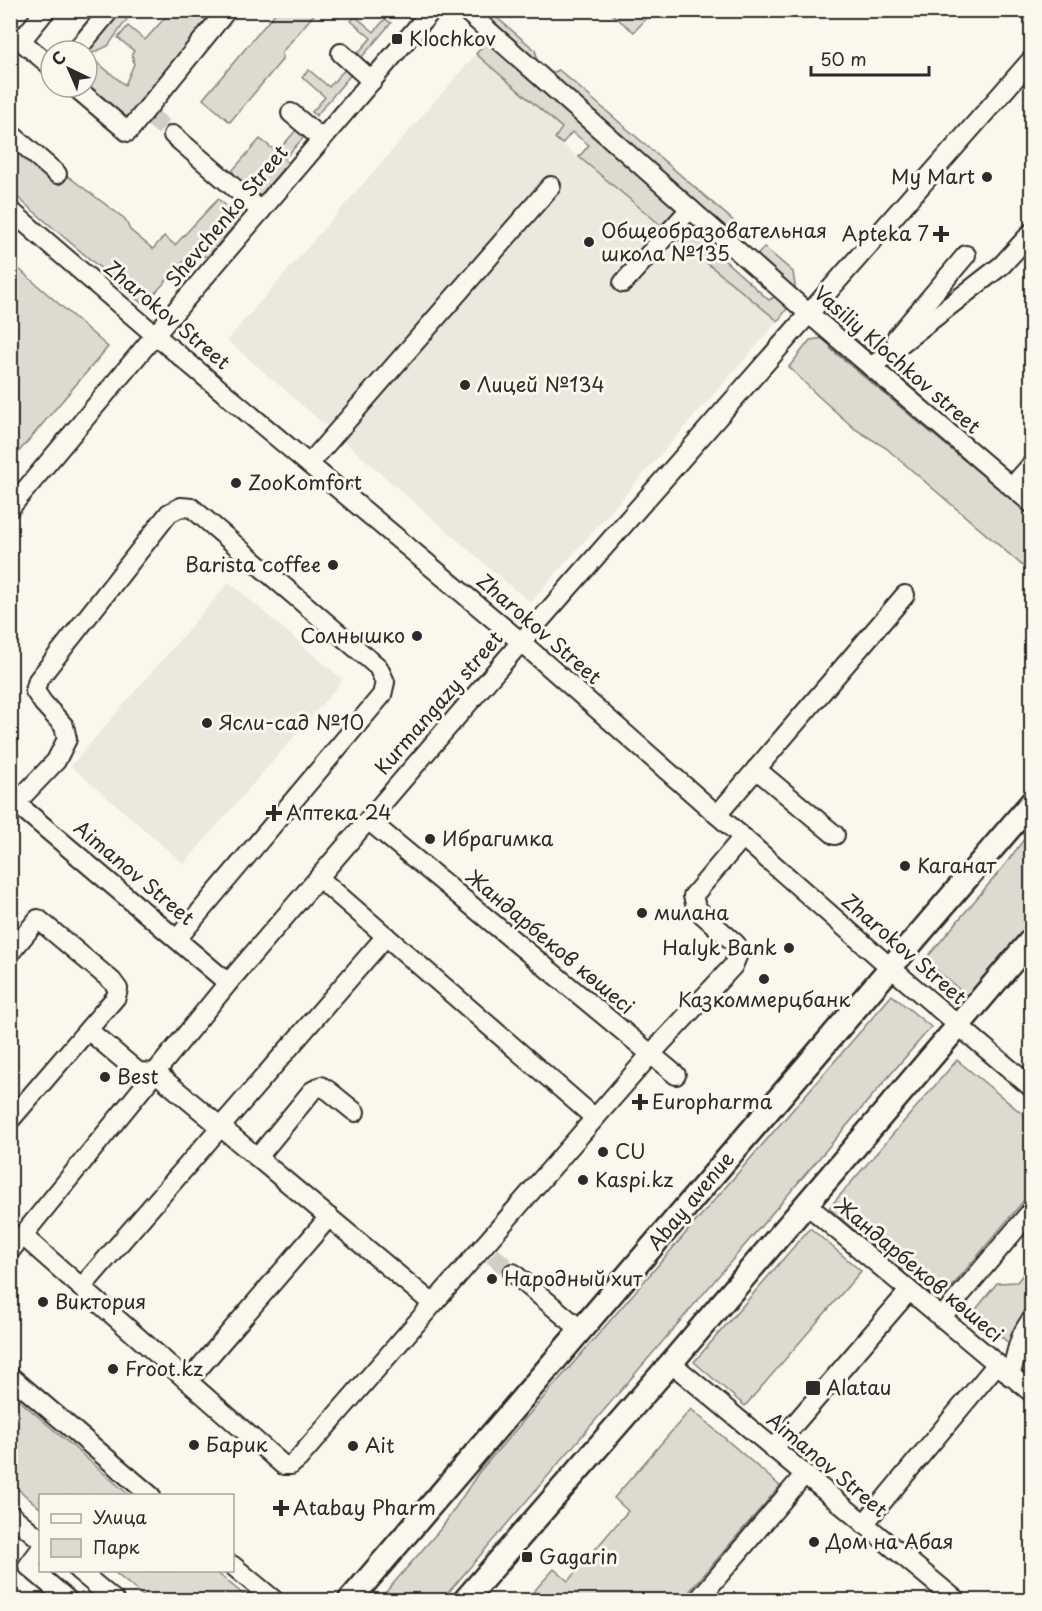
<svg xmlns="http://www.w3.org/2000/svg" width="1042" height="1611" font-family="'Playpen Sans',sans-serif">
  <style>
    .built { fill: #ebe8de }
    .green { fill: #dddad0; stroke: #84827e; stroke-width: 1.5 }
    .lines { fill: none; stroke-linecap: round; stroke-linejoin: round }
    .stream { stroke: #7b7a75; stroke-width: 4.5 }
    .minor-tunnel { stroke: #d1cec5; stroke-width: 18; stroke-dasharray: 18 9; stroke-linecap: butt }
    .minor-casing { stroke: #2b2b2b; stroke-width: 22 }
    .major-casing { stroke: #2b2b2b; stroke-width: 27 }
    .minor { stroke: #fbf7ec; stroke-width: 18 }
    .major { stroke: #fbf7ec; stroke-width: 22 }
    .poi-dot { fill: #2b2b2b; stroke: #fbf7ec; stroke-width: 2 }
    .labels { text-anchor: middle; stroke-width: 6; stroke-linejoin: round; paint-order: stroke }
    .poi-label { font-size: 20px; fill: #2b2b2b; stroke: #fbf7ec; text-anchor: start }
    .street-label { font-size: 20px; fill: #2b2b2b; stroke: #fbf7ec }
  </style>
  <rect width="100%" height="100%" fill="#fbf7ec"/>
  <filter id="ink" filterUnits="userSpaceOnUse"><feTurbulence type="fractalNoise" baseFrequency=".0167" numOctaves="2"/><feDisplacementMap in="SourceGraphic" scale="12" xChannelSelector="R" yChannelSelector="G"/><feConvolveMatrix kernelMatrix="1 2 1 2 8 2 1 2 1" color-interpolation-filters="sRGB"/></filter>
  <g filter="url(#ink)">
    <!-- built -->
    <g class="built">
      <polygon points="476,54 563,129 555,138 778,321 530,603 227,340"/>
      <polygon points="229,582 343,680 184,864 71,766"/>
    </g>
    <!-- green -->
    <g class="green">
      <polygon points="96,11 133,11 108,46 88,55 125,85 134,64 132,54 134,51 118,38 128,26 145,40 171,11 221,11 129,125 87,87 87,51 61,51"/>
      <polygon points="277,11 317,11 282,52 282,60 230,122 203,99"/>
      <polygon points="608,11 653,11 634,32"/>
      <polygon points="490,12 535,50 537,57 532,65 483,21"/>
      <polygon points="355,16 374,32 385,19 391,23 362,57 358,53 371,38 351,21"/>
      <polygon points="489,37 680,207 663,227 579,157 589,145 572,132 562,144 555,138 562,128 476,54"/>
      <polygon points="347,67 353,72 316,116 312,112 325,97 302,77 309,70 329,87"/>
      <polygon points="559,70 737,224 729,236 546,76"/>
      <polygon points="297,129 305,136 284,159 288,163 258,198 245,187 232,171 260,139 277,152"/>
      <polygon points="10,133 125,219 130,230 153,249 164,236 175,245 218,199 241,218 208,256 188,257 146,303 139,301 11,192"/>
      <polygon points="690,218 704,231 703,241 769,300 776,296 789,306 778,321 675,237"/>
      <polygon points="764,247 793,272 796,293 756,257"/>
      <polygon points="11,262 108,347 11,461"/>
      <polygon points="825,338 1031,512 1031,573 886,448 855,429 817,395 789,367 810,340"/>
      <polygon points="1031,830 1031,921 967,996 925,960 1004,866"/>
      <polygon points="892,995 931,1027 442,1600 379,1600 443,1526 479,1472"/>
      <polygon points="957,1060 1031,1121 1031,1192 944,1296 931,1296 829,1208"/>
      <polygon points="810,1228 861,1271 745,1406 694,1362"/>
      <polygon points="1031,1264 1031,1318 1014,1348 974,1312 997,1283 1017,1282"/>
      <polygon points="11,1393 129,1495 40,1496 40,1508 11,1483"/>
      <polygon points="691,1409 780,1486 682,1600 526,1600 554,1569 568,1581 628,1511 614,1498"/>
      <polygon points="113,1571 215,1571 250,1600 148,1600"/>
    </g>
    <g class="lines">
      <!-- stream -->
      <g class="stream">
        <polyline points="843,331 870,352"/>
        <polyline points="832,348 1032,515"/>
        <polyline points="895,374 936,411"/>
      </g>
      <!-- minor-tunnel -->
      <g class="minor-tunnel">
        <polyline points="150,116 173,135"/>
        <polyline points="492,1255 513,1273"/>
      </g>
      <defs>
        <g id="minor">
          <polyline points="465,10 808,313 1032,504"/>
          <polyline points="10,32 51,66"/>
          <polyline points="21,41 46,10"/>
          <polyline points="76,51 110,10"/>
          <polyline points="341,53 372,81"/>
          <polyline points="75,87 128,132 227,10"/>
          <polyline points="291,113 322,139"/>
          <polyline points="10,133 57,174"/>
          <polyline points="173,135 261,211"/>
          <polyline points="10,210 155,335 521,642 891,968 1032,1088"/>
          <polyline points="623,283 690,209"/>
          <polyline points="896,338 966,255"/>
          <polyline points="871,367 1002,265 1032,232"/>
          <polyline points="309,464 551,186"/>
          <polyline points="1012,487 1032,464"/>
          <polyline points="10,508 155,335 432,10"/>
          <polyline points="756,769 835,835"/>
          <polyline points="10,798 228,983"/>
          <polyline points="16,803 56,761 67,739 64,726 43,703 35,691 38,680 169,513 181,507 192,508 378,667 385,682 382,695 177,939"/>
          <polyline points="717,815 905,595"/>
          <polyline points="368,820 676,1075"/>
          <polyline points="319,878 595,1118"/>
          <polyline points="10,953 38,919 112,981 118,989 116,997 12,1118"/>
          <polyline points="88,1030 138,1072 156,1073 433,1304 650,1055 733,966 738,954 736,944 703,915 696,907 693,896 743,837"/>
          <polyline points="258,1157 312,1091 321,1086 329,1091 355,1112"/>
          <polyline points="806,1204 1032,1393"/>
          <polyline points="23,1236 283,1465 291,1465 298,1459 433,1304"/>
          <polyline points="10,1251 228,983 521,642 1032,59"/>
          <polyline points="513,1273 581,1330"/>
          <polyline points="81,1288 386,936"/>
          <polyline points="941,1318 1032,1210"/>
          <polyline points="671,1363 956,1600"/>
          <polyline points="10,1376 151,1496"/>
          <path d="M 1010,1376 C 1017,1355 1017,1337 1032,1319"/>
          <polyline points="188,1381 329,1217"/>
          <polyline points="773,1449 909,1291"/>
          <polyline points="10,1514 40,1539"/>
          <polyline points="864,1524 997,1364"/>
          <polyline points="40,1550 28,1566 68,1600"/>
          <polyline points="232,1565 274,1600"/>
          <polyline points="78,1570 114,1600"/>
          <polyline points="698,1600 804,1475"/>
        </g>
        <g id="major">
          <polyline points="350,1600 1032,802"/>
          <polyline points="465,1600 671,1363 1032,939"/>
        </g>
      </defs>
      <!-- minor casing -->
      <use href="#minor" class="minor-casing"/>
      <!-- major casing -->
      <use href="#major" class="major-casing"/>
      <!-- minor -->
      <use href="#minor" class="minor"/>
      <!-- major -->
      <use href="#major" class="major"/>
    </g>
  </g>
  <!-- markers -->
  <g class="poi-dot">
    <rect x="391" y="33" width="12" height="12" rx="3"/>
    <circle cx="987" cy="177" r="6"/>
    <path d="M938 225h6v6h6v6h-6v6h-6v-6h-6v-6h6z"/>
    <circle cx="589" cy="242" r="6"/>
    <circle cx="465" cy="385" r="6"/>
    <circle cx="236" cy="483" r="6"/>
    <circle cx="333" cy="565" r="6"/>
    <circle cx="417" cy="636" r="6"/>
    <circle cx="207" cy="723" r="6"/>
    <path d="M271 804h6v6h6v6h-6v6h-6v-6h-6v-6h6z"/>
    <circle cx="430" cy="839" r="6"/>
    <circle cx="905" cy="866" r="6"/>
    <circle cx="642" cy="913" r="6"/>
    <circle cx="789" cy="948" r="6"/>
    <circle cx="764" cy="979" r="6"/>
    <circle cx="105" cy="1077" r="6"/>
    <path d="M637 1093h6v6h6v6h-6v6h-6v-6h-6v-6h6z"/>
    <circle cx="603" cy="1152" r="6"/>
    <circle cx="583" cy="1180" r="6"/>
    <circle cx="492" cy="1279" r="6"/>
    <circle cx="43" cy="1302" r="6"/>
    <circle cx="113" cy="1369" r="6"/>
    <rect x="805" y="1380" width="16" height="16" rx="3"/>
    <circle cx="194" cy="1445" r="6"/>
    <circle cx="353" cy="1446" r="6"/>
    <path d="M278 1499h6v6h6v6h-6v6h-6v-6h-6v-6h6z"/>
    <circle cx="814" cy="1542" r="6"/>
    <rect x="521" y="1551" width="12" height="12" rx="3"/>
  </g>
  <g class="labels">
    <!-- poi labels -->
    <g class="poi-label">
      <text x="409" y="46">Klochkov</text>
      <text x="975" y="184" text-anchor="end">My Mart</text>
      <text x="601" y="238">Общеобразовательная<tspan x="601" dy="23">школа №135</tspan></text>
      <text x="929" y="241" text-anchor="end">Apteka 7</text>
      <text x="477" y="392">Лицей №134</text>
      <text x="248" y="490">ZooKomfort</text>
      <text x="321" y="572" text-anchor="end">Barista coffee</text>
      <text x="405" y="643" text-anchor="end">Солнышко</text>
      <text x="219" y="730">Ясли-сад №10</text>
      <text x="286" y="820">Аптека 24</text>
      <text x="442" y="846">Ибрагимка</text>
      <text x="917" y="873">Каганат</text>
      <text x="654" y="920">милана</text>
      <text x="777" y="955" text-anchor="end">Halyk Bank</text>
      <text x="764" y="1007" text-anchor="middle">Казкоммерцбанк</text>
      <text x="117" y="1084">Best</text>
      <text x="652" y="1109">Europharma</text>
      <text x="615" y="1159">CU</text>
      <text x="595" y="1187">Kaspi.kz</text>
      <text x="504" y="1286">Народный хит</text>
      <text x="55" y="1309">Виктория</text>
      <text x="125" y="1376">Froot.kz</text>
      <text x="826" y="1395">Alatau</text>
      <text x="206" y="1452">Барик</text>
      <text x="365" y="1453">Ait</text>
      <text x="293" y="1515">Atabay Pharm</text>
      <text x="826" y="1549">Дом на Абая</text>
      <text x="539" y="1564">Gagarin</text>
    </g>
    <!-- street labels -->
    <g class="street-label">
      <text transform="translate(227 216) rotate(-50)" y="7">Shevchenko Street</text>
      <text transform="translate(167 315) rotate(40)" y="7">Zharokov Street</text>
      <text transform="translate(897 360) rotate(41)" y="7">Vasiliy Klochkov street</text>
      <text transform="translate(539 629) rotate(41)" y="7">Zharokov Street</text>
      <text transform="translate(439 703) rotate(-49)" y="7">Kurmangazy street</text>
      <text transform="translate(134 873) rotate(40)" y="7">Aimanov Street</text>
      <text transform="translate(550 942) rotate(40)" y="7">Жандарбеков көшесі</text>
      <text transform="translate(904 949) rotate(41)" y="7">Zharokov Street</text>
      <text transform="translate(691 1201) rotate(-50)" y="7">Abay avenue</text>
      <text transform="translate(919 1270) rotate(40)" y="7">Жандарбеков көшесі</text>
      <text transform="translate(827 1465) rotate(40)" y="7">Aimanov Street</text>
    </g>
  </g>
  <!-- margin -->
  <rect width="1042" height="1611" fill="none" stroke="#fbf7ec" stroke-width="36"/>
  <rect x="18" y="18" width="1006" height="1575" fill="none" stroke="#2b2b2b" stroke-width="2" filter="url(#ink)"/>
  <!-- legend -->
  <rect x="39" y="1494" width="195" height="78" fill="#fbf7ec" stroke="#a8a59f" stroke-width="1.5"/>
  <rect x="51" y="1514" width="30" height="9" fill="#fbf7ec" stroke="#a8a59f" stroke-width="1.5"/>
  <text x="93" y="1524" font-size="18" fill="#2b2b2b">Улица</text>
  <rect x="51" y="1539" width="30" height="18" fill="#dddad0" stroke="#a8a59f" stroke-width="1.5"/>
  <text x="93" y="1554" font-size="18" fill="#2b2b2b">Парк</text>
  <!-- north arrow -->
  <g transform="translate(69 69) rotate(316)"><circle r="28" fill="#fbf7ec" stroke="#a8a59f" stroke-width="1.5"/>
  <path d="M0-4.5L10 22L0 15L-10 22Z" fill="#2b2b2b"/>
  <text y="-9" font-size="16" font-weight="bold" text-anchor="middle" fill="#2b2b2b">С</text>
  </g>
  <!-- scale -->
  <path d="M811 66v9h118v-9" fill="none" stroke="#2b2b2b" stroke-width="3"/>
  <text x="820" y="66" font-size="18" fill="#2b2b2b" stroke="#fbf7ec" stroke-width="4.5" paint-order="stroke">50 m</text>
</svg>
